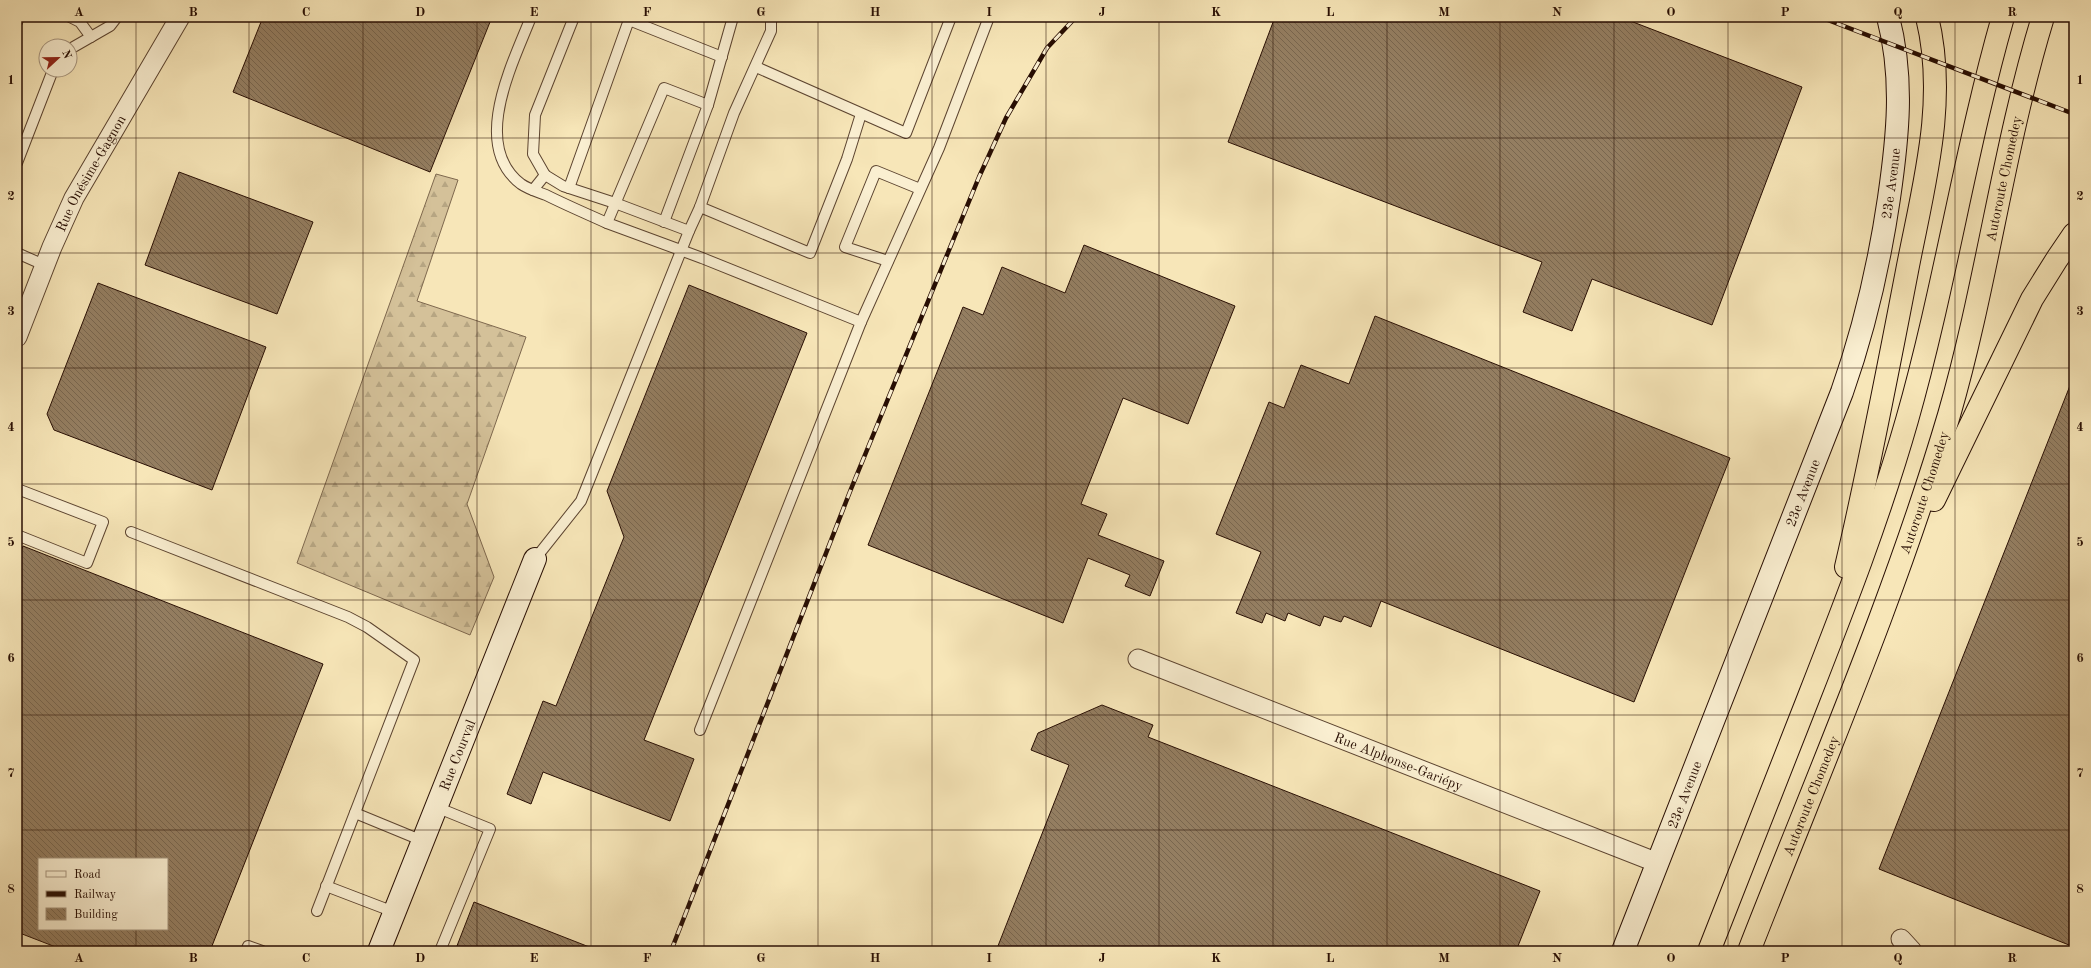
<svg xmlns="http://www.w3.org/2000/svg" width="2091" height="968" font-family="'Old Standard TT',serif">
  <style>
    .forest { fill: url(#forest-firs); stroke: #7e684e }
    .building { fill: url(#building-back-hatch); stroke: #280e03; fill-rule: evenodd }
    .lines { fill: none; stroke-linecap: round; stroke-linejoin: round }
    .lane-casing { stroke: #5c4430; stroke-width: 12 }
    .street-casing { stroke: #5c4430; stroke-width: 21 }
    .secondary-casing { stroke: #280e03; stroke-width: 24 }
    .highway-casing { stroke: #280e03; stroke-width: 24 }
    .lane { stroke: #faefd1; stroke-width: 10 }
    .street { stroke: #faefd1; stroke-width: 19 }
    .secondary { stroke: #faefd1; stroke-width: 22 }
    .highway { stroke: #f7e6b8; stroke-width: 22 }
    .rail-casing { stroke: #280e03; stroke-width: 4.5 }
    .rail { stroke: #faefd1; stroke-width: 3; stroke-dasharray: 9; stroke-linecap: butt }
    .grid { fill: none; stroke: #280e03; stroke-width: 1; stroke-opacity: 0.55 }
    .labels { text-anchor: middle; stroke-width: 3; stroke-linejoin: round; paint-order: stroke }
    .street-label { font-size: 14px; fill: #280e03; stroke: #faefd1 }
    .neatline { fill: none; stroke: #280e03; stroke-width: 1.5 }
    .grid-label { font-size: 13px; text-anchor: middle; font-weight: bold; fill: #280e03 }
  </style>
  <defs>
    <pattern id="forest-firs" width="22" height="20" patternUnits="userSpaceOnUse"><rect width="22" height="20" fill="#d4c199"/><path d="M5 1l3.5 6h-7zM16 11l3.5 6h-7z" fill="#b6a582"/></pattern>
    <pattern id="building-back-hatch" width="6" height="6" patternUnits="userSpaceOnUse"><rect width="6" height="6" fill="#947e61"/><path d="M-1 5l2 2M0 0l6 6M5-1l2 2" fill="none" stroke="#79664e"/></pattern>
  </defs>
  <rect width="100%" height="100%" fill="#f7e6b8"/>
  <filter id="stains"><feTurbulence type="fractalNoise" baseFrequency=".005" numOctaves="4"/><feColorMatrix values="0 0 0 0 .2 0 0 0 0 .09 0 0 0 0 .02 0 0 0 .5 -.17"/></filter>
  <radialGradient id="worn" r=".72"><stop offset=".6" stop-color="#630" stop-opacity="0"/><stop offset="1" stop-color="#630" stop-opacity=".3"/></radialGradient>
  <!-- forest -->
  <polygon class="forest" points="436,174 458,180 417,301 526,337 467,504 494,577 470,635 297,563"/>
  <!-- building -->
  <g class="building">
    <polygon points="263,17 492,17 430,172 233,92"/>
    <polygon points="1275,17 1620,17 1802,87 1712,325 1592,279 1572,331 1523,312 1542,262 1228,142"/>
    <polygon points="179,172 313,222 277,314 145,265"/>
    <polygon points="1084,245 1235,306 1188,424 1123,398 1081,504 1107,514 1098,535 1164,561 1150,596 1125,586 1130,575 1088,558 1063,623 868,545 963,307 983,315 1002,267 1065,293"/>
    <polygon points="98,283 266,347 212,490 54,430 47,414"/>
    <polygon points="689,285 807,333 644,740 694,759 670,821 543,772 531,804 507,794 543,701 556,706 624,537 607,491"/>
    <polygon points="1375,316 1730,458 1634,702 1381,601 1371,627 1344,616 1341,622 1324,616 1320,626 1288,613 1285,621 1266,613 1262,623 1236,613 1261,552 1216,534 1269,402 1284,408 1301,365 1349,384"/>
    <polygon points="2073,378 2074,378 2074,947 1879,869"/>
    <path d="M 23,546 L 323,664 L 210,951 L 66,951 L 17,932 L 17,562 ZM 39,859 L 167,859 L 167,929 L 39,929 Z"/>
    <polygon points="1102,705 1153,725 1148,737 1540,891 1516,951 996,951 1069,765 1031,750 1038,733"/>
    <polygon points="474,902 597,950 597,951 455,951"/>
  </g>
  <g class="lines">
    <defs>
      <g id="lane">
        <polyline points="70,17 80,22 91,37"/>
        <path d="M 531,17 C 513,63 470,145 521,184 C 528,189 538,192 546,195 C 566,205 587,214 607,223"/>
        <polyline points="574,17 535,115 533,154 545,175 563,186 615,203 689,231"/>
        <polyline points="629,20 722,57"/>
        <polyline points="17,22 19,17"/>
        <polyline points="70,49 110,26 117,17"/>
        <polyline points="756,67 906,133 951,17"/>
        <polyline points="708,105 664,88 607,223 702,258 861,322 939,148 989,17"/>
        <polyline points="17,163 53,70"/>
        <polyline points="569,188 630,17"/>
        <polyline points="533,190 545,175"/>
        <polyline points="700,207 810,253 847,159 861,114"/>
        <polyline points="664,222 708,105 733,17"/>
        <polyline points="17,253 44,265"/>
        <polyline points="888,261 845,247 876,171 920,189"/>
        <polyline points="131,532 348,617 367,627 414,660 317,911"/>
        <polyline points="17,535 87,563 103,522 20,490"/>
        <polyline points="535,559 581,501 689,231 700,207 734,113 771,31 771,17"/>
        <polyline points="700,730 861,322"/>
        <polyline points="436,807 490,829 440,951"/>
        <polyline points="355,813 423,841"/>
        <polyline points="326,886 394,912"/>
        <polyline points="246,951 248,946 262,951"/>
      </g>
      <g id="street">
        <path id="s1" d="M 17,337 L 52,247 L 74,198 L 180,17"/>
        <path id="s2" d="M 1138,659 L 1658,863"/>
        <polyline points="1901,939 1912,951"/>
      </g>
      <g id="secondary">
        <path id="s3" d="M 379,951 L 535,559"/>
        <path id="s4" d="M 1623,951 L 1842,392 C 1865,327 1879,266 1889,198 C 1898,136 1904,78 1888,17"/>
      </g>
      <g id="highway">
        <polyline points="1934,500 2032,299 2057,259 2074,234"/>
        <path d="M 1846,567 C 1869,469 1888,370 1907,271 C 1923,187 1948,102 1927,17"/>
        <path d="M 1709,951 C 1742,867 1775,783 1808,699 C 1844,607 1880,515 1907,420 C 1945,287 1965,150 2003,17"/>
        <path id="s5" d="M 1749,951 C 1818,774 1895,598 1949,415 C 1987,284 2003,148 2043,17"/>
      </g>
    </defs>
    <!-- lane casing -->
    <use href="#lane" class="lane-casing"/>
    <!-- street casing -->
    <use href="#street" class="street-casing"/>
    <!-- secondary casing -->
    <use href="#secondary" class="secondary-casing"/>
    <!-- highway casing -->
    <use href="#highway" class="highway-casing"/>
    <!-- lane -->
    <use href="#lane" class="lane"/>
    <!-- street -->
    <use href="#street" class="street"/>
    <!-- secondary -->
    <use href="#secondary" class="secondary"/>
    <!-- highway -->
    <use href="#highway" class="highway"/>
    <defs>
      <g id="rail">
        <polyline points="1820,17 2074,114"/>
        <polyline points="671,951 851,489 979,177 1006,118 1047,48 1076,17"/>
      </g>
    </defs>
    <!-- rail casing -->
    <use href="#rail" class="rail-casing"/>
    <!-- rail -->
    <use href="#rail" class="rail"/>
  </g>
  <!-- grid -->
  <path class="grid" d="M 136,17 L 136,859M 249,17 L 249,951M 363,17 L 363,951M 477,17 L 477,951M 591,17 L 591,951M 704,17 L 704,951M 818,17 L 818,951M 932,17 L 932,951M 1046,17 L 1046,951M 1159,17 L 1159,951M 1273,17 L 1273,951M 1387,17 L 1387,951M 1500,17 L 1500,951M 1614,17 L 1614,951M 1728,17 L 1728,951M 1842,17 L 1842,951M 1955,17 L 1955,951M 17,138 L 2074,138M 17,253 L 2074,253M 17,368 L 2074,368M 17,484 L 2074,484M 17,600 L 2074,600M 17,715 L 2074,715M 17,830 L 2074,830M 136,929 L 136,951"/>
  <g class="labels">
    <!-- street labels -->
    <g class="street-label">
      <text dy="5" stroke="none"><textPath href="#s1" startOffset="180">Rue Onésime-Gagnon</textPath></text>
      <text dy="5" stroke="none"><textPath href="#s5" startOffset="815">Autoroute Chomedey</textPath></text>
      <text dy="5" stroke="none"><textPath href="#s4" startOffset="815">23e Avenue</textPath></text>
      <text dy="5" stroke="none"><textPath href="#s4" startOffset="492">23e Avenue</textPath></text>
      <text dy="5" stroke="none"><textPath href="#s5" startOffset="491">Autoroute Chomedey</textPath></text>
      <text dy="5" stroke="none"><textPath href="#s3" startOffset="211">Rue Courval</textPath></text>
      <text dy="5" stroke="none"><textPath href="#s2" startOffset="280">Rue Alphonse-Gariépy</textPath></text>
      <text dy="5" stroke="none"><textPath href="#s4" startOffset="168">23e Avenue</textPath></text>
      <text dy="5" stroke="none"><textPath href="#s5" startOffset="167">Autoroute Chomedey</textPath></text>
    </g>
  </g>
  <!-- margin -->
  <rect width="2091" height="968" fill="none" stroke="#f7e6b8" stroke-width="44"/>
  <!-- legend -->
  <rect x="38" y="858" width="130" height="72" fill="#faefd1" stroke="#a6957f"/>
  <rect x="46" y="871" width="20" height="6" fill="#faefd1" stroke="#a6957f"/>
  <text x="74" y="878" font-size="12" fill="#280e03">Road</text>
  <rect x="46" y="891" width="20" height="6" fill="#280e03" stroke="#a6957f"/>
  <text x="74" y="898" font-size="12" fill="#280e03">Railway</text>
  <rect x="46" y="908" width="20" height="12" fill="url(#building-back-hatch)" stroke="#a6957f"/>
  <text x="74" y="918" font-size="12" fill="#280e03">Building</text>
  <!-- north arrow -->
  <g transform="translate(58 58) rotate(68)"><circle r="19" fill="#faefd1" stroke="#a6957f"/>
  <path d="M0-3L7 15L0 10L-7 15Z" fill="#8f2418"/>
  <text y="-6" font-size="11" font-weight="bold" text-anchor="middle" fill="#280e03">N</text>
  </g>
  <rect x="22" y="22" width="2047" height="924" class="neatline"/>
  <g class="grid-label">
    <text x="79" y="16">A</text>
    <text x="193" y="16">B</text>
    <text x="306" y="16">C</text>
    <text x="420" y="16">D</text>
    <text x="534" y="16">E</text>
    <text x="647" y="16">F</text>
    <text x="761" y="16">G</text>
    <text x="875" y="16">H</text>
    <text x="989" y="16">I</text>
    <text x="1102" y="16">J</text>
    <text x="1216" y="16">K</text>
    <text x="1330" y="16">L</text>
    <text x="1444" y="16">M</text>
    <text x="1557" y="16">N</text>
    <text x="1671" y="16">O</text>
    <text x="1785" y="16">P</text>
    <text x="1898" y="16">Q</text>
    <text x="2012" y="16">R</text>
    <text x="11" y="84">1</text>
    <text x="2080" y="84">1</text>
    <text x="11" y="200">2</text>
    <text x="2080" y="200">2</text>
    <text x="11" y="315">3</text>
    <text x="2080" y="315">3</text>
    <text x="11" y="431">4</text>
    <text x="2080" y="431">4</text>
    <text x="11" y="546">5</text>
    <text x="2080" y="546">5</text>
    <text x="11" y="662">6</text>
    <text x="2080" y="662">6</text>
    <text x="11" y="777">7</text>
    <text x="2080" y="777">7</text>
    <text x="11" y="893">8</text>
    <text x="2080" y="893">8</text>
    <text x="79" y="962">A</text>
    <text x="193" y="962">B</text>
    <text x="306" y="962">C</text>
    <text x="420" y="962">D</text>
    <text x="534" y="962">E</text>
    <text x="647" y="962">F</text>
    <text x="761" y="962">G</text>
    <text x="875" y="962">H</text>
    <text x="989" y="962">I</text>
    <text x="1102" y="962">J</text>
    <text x="1216" y="962">K</text>
    <text x="1330" y="962">L</text>
    <text x="1444" y="962">M</text>
    <text x="1557" y="962">N</text>
    <text x="1671" y="962">O</text>
    <text x="1785" y="962">P</text>
    <text x="1898" y="962">Q</text>
    <text x="2012" y="962">R</text>
  </g>
  <rect width="100%" height="100%" filter="url(#stains)"/>
  <rect width="100%" height="100%" fill="url(#worn)"/>
</svg>
